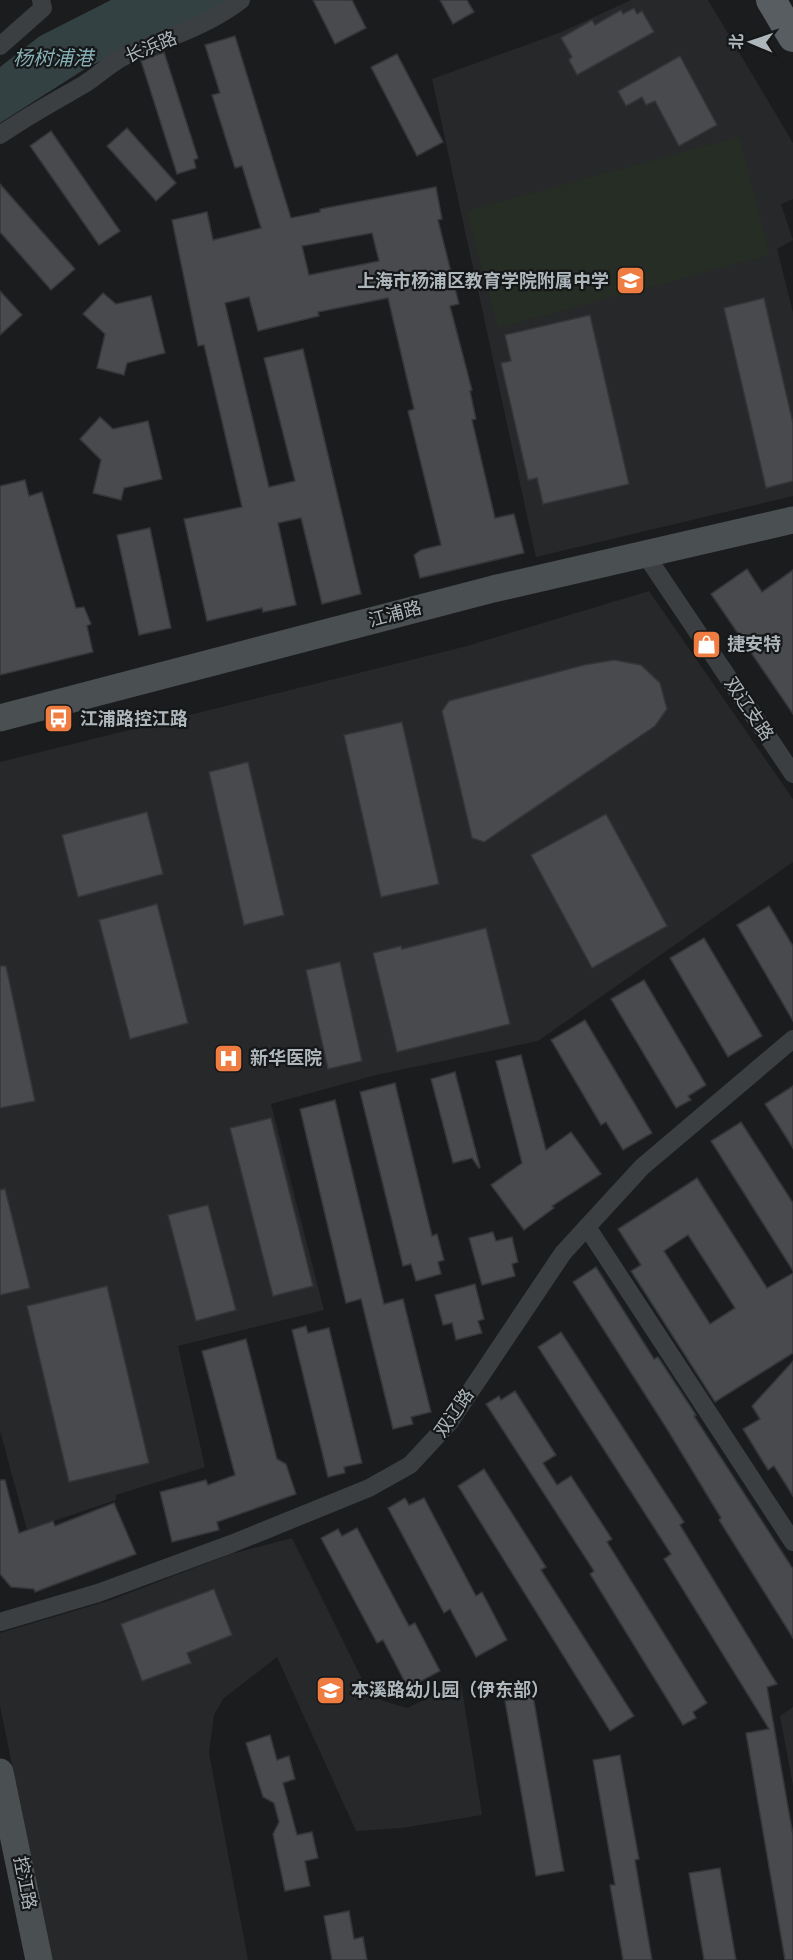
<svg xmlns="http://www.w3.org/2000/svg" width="793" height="1960" font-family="'Varela Round','Noto Sans SC',sans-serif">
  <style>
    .built { fill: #27282a }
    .green { fill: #262d25 }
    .water { fill: #334143 }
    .building { fill: #484a4d; stroke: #353639; stroke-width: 1.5; fill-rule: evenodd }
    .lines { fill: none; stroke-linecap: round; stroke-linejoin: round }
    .minor { stroke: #3c3f42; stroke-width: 18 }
    .secondary { stroke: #4a4f52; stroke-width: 27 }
    .primary { stroke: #585d61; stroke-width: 30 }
    .labels { text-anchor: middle; stroke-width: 4.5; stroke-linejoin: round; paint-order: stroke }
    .street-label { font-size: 18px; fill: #aeb7bc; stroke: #161718 }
    .poi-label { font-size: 18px; font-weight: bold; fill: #aeb7bc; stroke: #161718; text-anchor: start }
    .water-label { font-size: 20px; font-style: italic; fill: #86afb6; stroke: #161718 }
  </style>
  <rect width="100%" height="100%" fill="#1b1c1d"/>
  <!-- built -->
  <g class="built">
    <polygon points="631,0 708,0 793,143 793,199 781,204 793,240 777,249 793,313 793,496 536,557 432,79 559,33"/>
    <polygon points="649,591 793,799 793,862 538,1041 376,1075 271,1104 324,1310 178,1346 205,1467 116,1495 116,1500 27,1530 0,1431 0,762 467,646"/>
    <polygon points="292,1538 371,1697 407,1708 461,1683 482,1815 402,1828 356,1831 277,1657 223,1699 214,1715 209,1753 248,1960 52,1960 0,1706 0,1633 111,1600 231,1554"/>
    <polygon points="793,1707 793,1786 780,1716"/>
  </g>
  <!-- green -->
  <polygon class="green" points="739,137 770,255 498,328 466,211"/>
  <!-- water -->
  <polygon class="water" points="111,0 228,0 216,8 88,67 0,123 0,67 40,36"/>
  <!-- building -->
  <g class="building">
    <polygon points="313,0 352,0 366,28 335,44"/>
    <polygon points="440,0 467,0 474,12 453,24"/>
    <polygon points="634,8 637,14 642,11 654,32 577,75 569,60 572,57 561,38 592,20 595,25 621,10 623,14"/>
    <path d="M 235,36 L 291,218 L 320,212 L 320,209 L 436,187 L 442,219 L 438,220 L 459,304 L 450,306 L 472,390 L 470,391 L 476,419 L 472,420 L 495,518 L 514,514 L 524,553 L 420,578 L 414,555 L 421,550 L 441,545 L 408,411 L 414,409 L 388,298 L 318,312 L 319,316 L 258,331 L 249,297 L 225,303 L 269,487 L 295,481 L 264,358 L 303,349 L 361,594 L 322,604 L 301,518 L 278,523 L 296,605 L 263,612 L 262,608 L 207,621 L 184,519 L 242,507 L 204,345 L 198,346 L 172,220 L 207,212 L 213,240 L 261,228 L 242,166 L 235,168 L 212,95 L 220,93 L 205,45 ZM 372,233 L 379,261 L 309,275 L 302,246 Z"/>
    <polygon points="164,52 198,158 194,160 196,168 177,174 141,61"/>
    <polygon points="397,54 443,142 417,156 371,67"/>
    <polygon points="680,56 717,125 679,146 655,101 646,105 642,97 626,106 618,91"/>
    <polygon points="127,128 176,183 156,201 107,146"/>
    <polygon points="51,131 120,231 99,245 30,146"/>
    <polygon points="0,184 75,269 51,290 0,232"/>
    <polygon points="0,291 22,315 0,335"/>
    <polygon points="103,293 116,304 151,296 165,353 127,363 124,375 97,368 105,334 83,314"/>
    <polygon points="764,298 793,423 793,481 766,488 724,308"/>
    <polygon points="590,315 629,484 543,504 537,478 528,480 501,363 511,361 505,335"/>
    <polygon points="100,417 113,429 148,421 162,479 124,488 121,500 93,493 101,460 80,439"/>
    <polygon points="25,480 29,496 42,492 76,608 84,607 91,624 87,626 93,652 0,675 0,486"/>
    <polygon points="150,528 171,628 139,635 117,535"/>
    <polygon points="747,569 762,592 793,570 793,714 711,594"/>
    <polygon points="614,660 641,665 660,683 667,709 655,726 484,842 472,838 442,711 449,701 584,665"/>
    <polygon points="402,722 439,884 381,897 344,735"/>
    <polygon points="248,762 284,915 244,925 209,772"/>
    <polygon points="147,812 163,874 78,897 62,835"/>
    <polygon points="606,814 667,926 592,968 531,855"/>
    <polygon points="157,904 188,1023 130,1039 99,920"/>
    <polygon points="769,906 793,946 793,1021 737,925"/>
    <polygon points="486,928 510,1024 397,1052 373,953 401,946 402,949"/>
    <polygon points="704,938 762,1036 728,1057 670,958"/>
    <polygon points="340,962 362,1061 328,1069 306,970"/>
    <polygon points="0,966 6,966 35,1101 0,1108"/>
    <polygon points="644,980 706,1085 688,1096 691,1100 676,1108 611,999"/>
    <polygon points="585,1020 652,1133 623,1150 606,1122 601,1125 551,1040"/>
    <polygon points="521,1055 546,1150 571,1132 601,1174 552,1206 554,1208 524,1230 491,1185 522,1163 496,1061"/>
    <polygon points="455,1072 480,1167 479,1168 472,1158 453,1163 431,1079"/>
    <polygon points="395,1083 432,1236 437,1234 444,1260 438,1262 441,1274 416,1281 411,1264 403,1266 360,1092"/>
    <polygon points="793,1086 793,1148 765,1104"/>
    <polygon points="335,1100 384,1304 403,1299 431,1412 411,1417 413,1424 393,1429 361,1299 346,1303 300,1109"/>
    <polygon points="271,1118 313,1286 273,1296 230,1128"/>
    <polygon points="741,1122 793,1203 793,1271 711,1141"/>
    <path d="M 697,1178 L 767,1288 L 793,1273 L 793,1353 L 715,1402 L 631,1271 L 641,1265 L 618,1229 ZM 688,1235 L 735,1308 L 710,1324 L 664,1251 Z"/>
    <polygon points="5,1189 30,1288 0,1295 0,1190"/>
    <polygon points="208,1205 236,1310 196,1321 168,1215"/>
    <polygon points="493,1232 496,1241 512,1237 518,1262 512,1264 515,1276 482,1285 469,1238"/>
    <polygon points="596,1267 654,1359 658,1357 696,1415 694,1416 793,1569 793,1638 719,1520 721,1518 667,1429 573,1282"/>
    <polygon points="475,1284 484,1319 478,1321 482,1333 456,1340 452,1323 443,1325 435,1295"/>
    <polygon points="107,1286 149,1463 69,1482 27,1306"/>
    <polygon points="306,1326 308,1333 329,1328 362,1463 344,1467 345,1473 328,1477 292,1330"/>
    <polygon points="561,1332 684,1522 680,1525 777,1684 767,1687 793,1835 793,1960 785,1960 746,1733 769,1729 664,1559 671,1554 538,1347"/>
    <polygon points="246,1339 277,1459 286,1464 296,1494 217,1522 219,1530 172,1542 160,1492 206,1480 208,1485 235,1475 202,1351"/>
    <polygon points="793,1361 793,1496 774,1466 768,1470 743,1429 760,1419 752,1406"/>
    <polygon points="515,1391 556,1455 543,1463 557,1485 571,1476 612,1539 607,1542 707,1703 693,1712 696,1718 683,1725 590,1574 594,1571 486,1404 499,1396 501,1400"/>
    <polygon points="484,1469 546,1567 541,1570 634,1716 610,1731 458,1486"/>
    <polygon points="0,1480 5,1480 19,1533 53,1521 55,1526 114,1503 136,1554 35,1592 34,1589 11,1587 0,1574"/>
    <polygon points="405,1498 409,1505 424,1498 476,1596 482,1592 507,1640 476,1657 450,1609 444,1613 388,1508"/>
    <polygon points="357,1528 409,1626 415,1623 440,1671 408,1688 383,1640 377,1643 321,1538 338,1529 342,1536"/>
    <polygon points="214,1589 232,1635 187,1653 191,1663 142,1681 121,1624"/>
    <polygon points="533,1696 564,1871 536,1876 505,1701"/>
    <polygon points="270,1735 277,1760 289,1756 295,1779 283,1783 297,1835 312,1832 318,1858 305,1861 310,1886 285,1891 273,1834 279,1822 274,1803 263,1797 246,1743"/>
    <polygon points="620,1755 639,1859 635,1860 652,1960 623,1960 610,1885 615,1885 593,1760"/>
    <polygon points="720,1868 736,1960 704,1960 689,1873"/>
    <polygon points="349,1911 354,1939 363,1937 367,1960 332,1960 324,1916"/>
  </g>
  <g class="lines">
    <!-- minor -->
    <g class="minor">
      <polyline points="0,46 43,8 41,0"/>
      <path d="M 0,135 C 27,116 55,101 83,85 C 98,76 110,63 125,56 C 166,38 206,27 241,0"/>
      <polyline points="645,554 793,774"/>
      <polyline points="587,1227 793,1542"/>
      <polyline points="0,1622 98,1593 231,1544 369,1488 410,1465 449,1423 563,1253 642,1167 793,1039"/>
    </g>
    <!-- secondary -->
    <g class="secondary">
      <polyline points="0,718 493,589 793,520"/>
      <polyline points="0,1772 39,1960"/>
    </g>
    <!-- primary -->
    <polyline class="primary" points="771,0 793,37"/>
  </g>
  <!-- icons -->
  <defs>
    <symbol id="school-square" viewBox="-11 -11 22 22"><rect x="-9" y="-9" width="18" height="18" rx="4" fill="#ef7c41" stroke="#161718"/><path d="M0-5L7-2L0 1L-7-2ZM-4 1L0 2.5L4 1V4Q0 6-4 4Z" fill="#fff"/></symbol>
    <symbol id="shop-square" viewBox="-11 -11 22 22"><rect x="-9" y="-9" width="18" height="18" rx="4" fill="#ef7c41" stroke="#161718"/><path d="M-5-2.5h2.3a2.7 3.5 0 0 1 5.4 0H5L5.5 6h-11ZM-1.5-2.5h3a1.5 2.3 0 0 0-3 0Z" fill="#fff"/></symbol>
    <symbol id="bus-square" viewBox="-11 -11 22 22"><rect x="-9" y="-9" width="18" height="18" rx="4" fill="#ef7c41" stroke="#161718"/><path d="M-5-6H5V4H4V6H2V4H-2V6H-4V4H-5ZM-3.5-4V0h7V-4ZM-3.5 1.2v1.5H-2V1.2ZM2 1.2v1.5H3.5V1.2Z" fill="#fff"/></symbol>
    <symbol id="hospital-square" viewBox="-11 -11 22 22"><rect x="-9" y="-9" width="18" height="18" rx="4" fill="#ef7c41" stroke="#161718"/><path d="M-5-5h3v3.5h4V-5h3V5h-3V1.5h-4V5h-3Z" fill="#fff"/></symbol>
  </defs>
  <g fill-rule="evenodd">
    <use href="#school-square" x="614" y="264" width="33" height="33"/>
    <use href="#shop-square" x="690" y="628" width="33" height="33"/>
    <use href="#bus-square" x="42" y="702" width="33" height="33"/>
    <use href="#hospital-square" x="212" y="1042" width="33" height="33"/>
    <use href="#school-square" x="314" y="1674" width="33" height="33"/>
  </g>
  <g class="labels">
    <!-- street labels -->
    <g class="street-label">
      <text transform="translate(151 47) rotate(-22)" y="6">长浜路</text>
      <text transform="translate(395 614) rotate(-15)" y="6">江浦路</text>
      <text transform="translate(749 709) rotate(56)" y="6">双辽支路</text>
      <text transform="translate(454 1413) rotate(-55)" y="6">双辽路</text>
      <text transform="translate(25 1883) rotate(79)" y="6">控江路</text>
    </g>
    <!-- poi labels -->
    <g class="poi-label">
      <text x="609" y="287" text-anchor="end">上海市杨浦区教育学院附属中学</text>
      <text x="727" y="650">捷安特</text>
      <text x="80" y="725">江浦路控江路</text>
      <text x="250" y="1064">新华医院</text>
      <text x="351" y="1696">本溪路幼儿园（伊东部）</text>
    </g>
    <!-- water labels -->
    <g class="water-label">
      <text x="53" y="65">杨树浦港</text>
    </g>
  </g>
  <!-- north arrow -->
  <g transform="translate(751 42) rotate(272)" stroke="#161718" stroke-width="4.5" paint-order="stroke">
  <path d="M0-4.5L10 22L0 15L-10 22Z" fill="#aeb7bc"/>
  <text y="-9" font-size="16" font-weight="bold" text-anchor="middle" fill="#aeb7bc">北</text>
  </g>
</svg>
